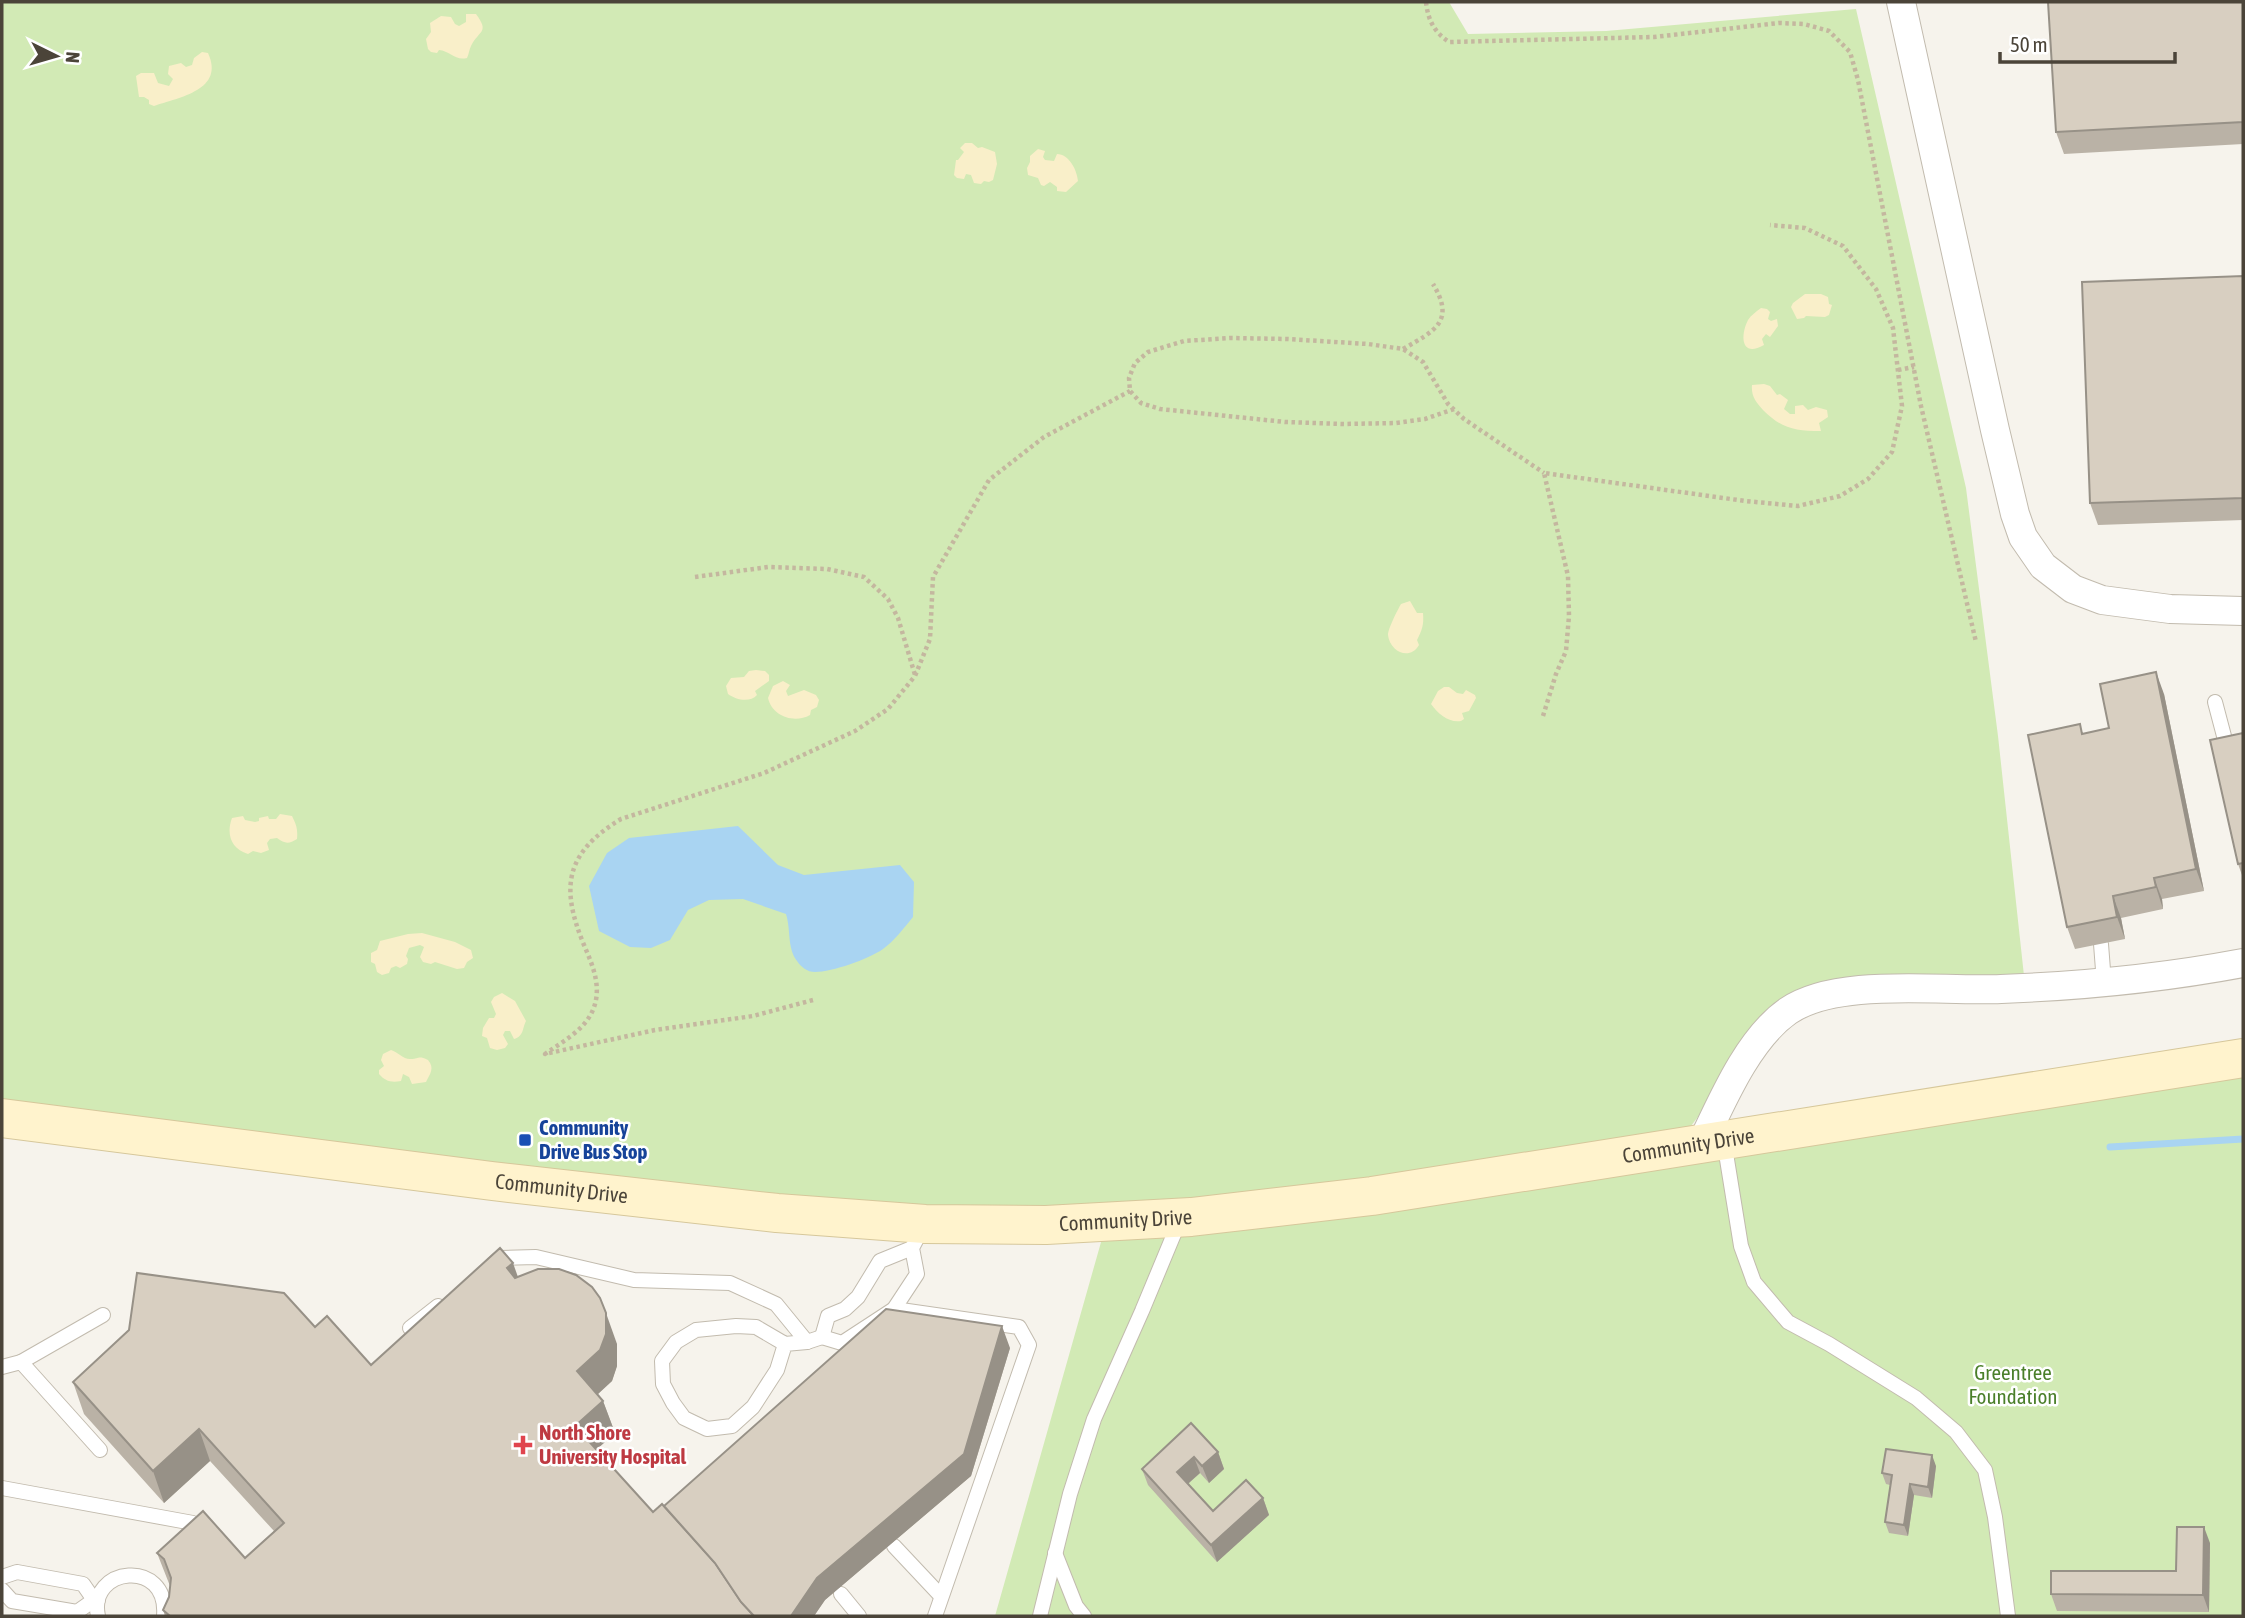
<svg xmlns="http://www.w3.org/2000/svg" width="2245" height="1618" font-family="'Asap Condensed',sans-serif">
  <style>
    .green { fill: #d2eab5 }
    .sand { fill: #f9efc9 }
    .water { fill: #a9d4f2 }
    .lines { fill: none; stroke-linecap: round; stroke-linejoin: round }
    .stream { stroke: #a9d4f2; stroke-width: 7 }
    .service-casing { stroke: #c2bbae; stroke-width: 16 }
    .minor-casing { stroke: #c2bbae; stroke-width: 30 }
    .secondary-casing { stroke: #d6c79b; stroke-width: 40 }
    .path { stroke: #c4b79f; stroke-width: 4.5; stroke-dasharray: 3.5 3.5; stroke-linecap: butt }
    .service { stroke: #fff; stroke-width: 14 }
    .minor { stroke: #fff; stroke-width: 28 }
    .secondary { stroke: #fff3cd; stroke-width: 38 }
    .wall { fill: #bab2a6 }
    .shaded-wall { fill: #979187 }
    .building { fill: #d8cfc1; stroke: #979187; stroke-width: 2 }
    .transit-dot { fill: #1a4fb4; stroke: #fff; stroke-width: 2.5 }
    .health-dot { fill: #e0444e; stroke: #fff; stroke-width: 2.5 }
    .labels { text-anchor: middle; stroke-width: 5; stroke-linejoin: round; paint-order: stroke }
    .transit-label { font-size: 21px; font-weight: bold; fill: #164399; stroke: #fff; text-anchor: start }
    .street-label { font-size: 21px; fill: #4b4439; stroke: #fff }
    .park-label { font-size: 21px; fill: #4a7f2a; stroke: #fff }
    .health-label { font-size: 21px; font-weight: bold; fill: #be3a42; stroke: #fff; text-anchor: start }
  </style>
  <rect width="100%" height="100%" fill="#f6f3ec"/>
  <!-- green -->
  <polygon class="green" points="2,2 1449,2 1468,34 1606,31 1856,9 1966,488 1998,736 2025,985 1857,986 1762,1034 1677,1144 2243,1056 2243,1616 995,1616 1109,1214 910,1217 2,1118"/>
  <!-- sand -->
  <g class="sand">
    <path d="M 466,14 L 476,14 C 490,33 479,30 471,46 C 469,50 469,54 467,58 C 455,61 450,51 439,50 L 437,53 L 431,52 L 428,49 L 426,39 L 431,32 L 430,23 L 441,16 L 451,17 L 455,24 L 459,26 L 466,22 Z"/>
    <path d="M 202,52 L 208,53 C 225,90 180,97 154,106 L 149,104 L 149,100 L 144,97 L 139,97 L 136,76 L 141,73 L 154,73 L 158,83 L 169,86 L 173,79 L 168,74 L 169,66 L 181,63 L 186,67 L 192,65 L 194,58 Z"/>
    <polygon points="965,143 972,143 978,148 982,147 995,152 997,164 993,180 989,182 984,181 981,184 974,183 971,175 966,174 964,179 957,178 954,175 956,160 958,160 964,152 960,148"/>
    <path d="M 1038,149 L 1045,151 L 1043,157 L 1045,160 L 1054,161 L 1057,154 C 1069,154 1077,170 1078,181 L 1066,192 L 1057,191 L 1057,187 L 1050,182 L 1044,186 L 1041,185 L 1038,178 L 1028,175 L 1027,168 L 1030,162 L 1030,156 Z"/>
    <polygon points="1805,294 1821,294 1828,297 1829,304 1832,305 1829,315 1825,317 1806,316 1804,318 1797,319 1791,307 1793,303"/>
    <path d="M 1761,308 L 1767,309 L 1770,312 L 1768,319 L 1771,321 L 1777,319 L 1778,326 L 1770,337 L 1766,334 L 1762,339 L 1764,345 C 1741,358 1740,336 1748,320 C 1751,315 1756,312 1761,308 Z"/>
    <path d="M 1764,384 L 1770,386 L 1777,395 L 1780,394 L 1788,400 L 1784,409 L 1790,414 L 1795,414 L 1795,406 L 1803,405 L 1808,410 L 1816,407 L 1827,410 L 1828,417 L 1819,423 L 1821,431 C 1795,431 1782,429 1763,410 C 1756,402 1751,396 1752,385 Z"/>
    <path d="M 1410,601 L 1417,613 L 1423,613 C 1424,625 1422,630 1417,640 L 1419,645 C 1410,661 1390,652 1388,635 C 1388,629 1397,611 1401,604 Z"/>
    <path d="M 756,670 L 765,671 L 769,675 L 769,681 L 755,691 L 757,695 C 750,703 736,700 728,694 L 726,686 L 731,678 L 744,677 L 749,671 Z"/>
    <path d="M 783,681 L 790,685 L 786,691 L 788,696 L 804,690 L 816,695 L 819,700 L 817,707 L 811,710 L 810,715 C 794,724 772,716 768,698 L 773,686 Z"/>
    <path d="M 1444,687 L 1449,687 L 1457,693 L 1463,694 L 1466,690 L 1475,695 L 1476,698 L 1469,711 L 1462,713 L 1464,719 L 1461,721 C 1449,723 1438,714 1431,704 L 1438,691 Z"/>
    <path d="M 280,814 L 292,816 C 296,824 298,829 297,839 C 289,844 285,844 277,838 L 270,839 L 267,843 L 269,850 L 261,853 L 253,851 L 248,854 C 231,849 226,834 232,818 L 243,816 L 245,820 L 255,822 L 259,821 L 259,818 L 268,816 L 269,819 L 276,819 Z"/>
    <polygon points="422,933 455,942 471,950 473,958 467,962 464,968 457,969 435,962 431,964 423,962 420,957 424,947 420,945 409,948 406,956 408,959 407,964 400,968 396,966 391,968 389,973 382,975 377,972 375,964 371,962 371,953 377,950 380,941 408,934"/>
    <path d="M 502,993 L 515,1001 L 526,1021 C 522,1029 524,1036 514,1039 L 510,1031 L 505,1031 L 503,1035 L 508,1044 L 505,1048 L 497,1050 L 490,1048 L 487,1038 L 482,1036 L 483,1028 L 489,1018 L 494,1018 L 496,1014 L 491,1002 L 494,997 Z"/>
    <path d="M 391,1050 C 398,1052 404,1060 411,1059 C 419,1059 418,1055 428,1060 C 435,1068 430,1074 426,1082 L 412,1084 L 409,1077 L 403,1074 L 401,1081 C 391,1083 385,1081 379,1074 L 379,1070 L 384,1066 L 381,1060 L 383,1054 Z"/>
  </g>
  <!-- water -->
  <path class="water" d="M 738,826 L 778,865 L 804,875 L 900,865 L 914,882 L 913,917 C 904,928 894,941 883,949 C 869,959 832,972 815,972 C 807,972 801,967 797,961 C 787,948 791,930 786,914 L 743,899 L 709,900 L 688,910 L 670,940 L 651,948 L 630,947 L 599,931 L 589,886 L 607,853 L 629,838 Z"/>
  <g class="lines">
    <!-- stream -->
    <polyline class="stream" points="2110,1147 2243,1139"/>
    <defs>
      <g id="service">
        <polyline points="2215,702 2229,755"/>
        <polyline points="2101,944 2104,983"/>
        <polyline points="1724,1141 1741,1246 1754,1282 1788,1322 1829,1344 1916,1398 1956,1432 1985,1470 1995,1517 2008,1616"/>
        <polyline points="912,1248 880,1261 858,1297 845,1309 828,1316 822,1337 842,1343 894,1309 917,1274 912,1248 923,1227"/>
        <polyline points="493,1264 500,1258 536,1257 634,1280 730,1283 776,1304 807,1342"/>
        <polyline points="894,1309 1019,1327 1029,1345 935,1616"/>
        <polyline points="410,1328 438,1306"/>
        <polyline points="785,1344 777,1370 753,1407 732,1426 707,1429 684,1418 673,1403 663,1384 662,1361 676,1342 696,1330 736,1326 756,1327 785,1344 807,1342 822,1337"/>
        <polyline points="21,1362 103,1315"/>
        <polyline points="2,1367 21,1362 100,1450"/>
        <polyline points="2,1488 193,1523"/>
        <polyline points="894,1546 941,1596"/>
        <polyline points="1055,1553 1076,1606 1084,1616"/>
        <polyline points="2,1577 17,1572 83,1584 94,1600"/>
        <polyline points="2,1590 12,1601 77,1612 94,1600 98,1600"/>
        <polyline points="841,1594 859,1616"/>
        <path d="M 98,1616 C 87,1567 169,1557 164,1616"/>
        <polyline points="1040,1616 1070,1494 1094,1419 1142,1311 1179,1222"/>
      </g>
      <g id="minor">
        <polyline points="1901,2 1995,430 2015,514 2023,537 2043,566 2073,589 2102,600 2170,609 2243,611"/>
        <path d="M 1702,1143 C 1722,1101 1748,1039 1788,1011 C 1838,977 1940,992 2001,989 C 2082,986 2163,978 2243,963"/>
      </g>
      <g id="secondary">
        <path id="s1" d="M 2,1118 L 492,1181 L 777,1213 L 925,1224 L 1046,1225 L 1191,1217 L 1372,1196 L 2243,1058"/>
      </g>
    </defs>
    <!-- service casing -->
    <use href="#service" class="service-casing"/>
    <!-- minor casing -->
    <use href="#minor" class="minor-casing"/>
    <!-- secondary casing -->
    <use href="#secondary" class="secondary-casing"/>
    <!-- path -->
    <g class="path">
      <path d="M 1426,2 C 1428,20 1434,32 1449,42 L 1654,37 L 1779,23 L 1804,24 L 1829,31 L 1850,52 L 1858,80 L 1921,406 L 1976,642"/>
      <path d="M 1403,349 C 1434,331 1456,322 1433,284"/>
      <polyline points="1898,370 1914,367"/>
      <polyline points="1454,409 1425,419 1396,423 1344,424 1285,422 1160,409 1141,403 1130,391 1129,378 1135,363 1148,352 1184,341 1231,338 1287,339 1368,344 1403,349 1423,362 1448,404 1464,419 1544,473"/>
      <polyline points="695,577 768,567 827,569 864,577 888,599 898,618 915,675"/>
      <polyline points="1543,716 1556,674 1566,651 1569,616 1568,576 1544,473 1745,501 1798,506 1840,496 1868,479 1892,452 1902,406 1893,328 1876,289 1843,246 1805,228 1770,225"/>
      <path d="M 813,1000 L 753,1016 L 655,1030 L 545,1054 C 562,1042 583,1031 592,1012 C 603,989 593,966 584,945 C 560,887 565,853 621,819 L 764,773 L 855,731 L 888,709 L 915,676 L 930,639 L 933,577 L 989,480 L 1044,437 L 1130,391"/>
    </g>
    <!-- service -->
    <use href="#service" class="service"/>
    <!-- minor -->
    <use href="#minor" class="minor"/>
    <!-- secondary -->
    <use href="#secondary" class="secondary"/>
  </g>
  <!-- wall -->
  <g class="wall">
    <polygon points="2243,2 2243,144 2064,154 2056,132"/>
    <polygon points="2243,276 2243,520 2098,525 2090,503"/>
    <polygon points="2164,694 2204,891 2162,899 2163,909 2121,918 2125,939 2075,949 2067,927 2083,734 2109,728"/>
    <polygon points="2243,733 2243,878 2238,864"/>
    <polygon points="518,1276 617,1344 617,1366 612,1381 597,1395 603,1401 615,1433 596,1450 653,1512 664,1506 1010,1348 971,1476 825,1600 814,1616 165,1616 163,1610 169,1597 170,1586 157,1553 245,1558 274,1531 210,1461 164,1503 84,1414 73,1382 371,1365"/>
    <polygon points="1218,1452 1224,1469 1209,1483 1200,1473 1188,1484 1213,1511 1263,1498 1269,1515 1217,1562 1148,1485 1142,1469"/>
    <polygon points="1936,1466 1932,1498 1914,1495 1908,1536 1889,1533 1885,1522 1890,1485 1886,1484 1882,1473"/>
    <polygon points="2210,1543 2209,1612 2057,1611 2051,1594 2176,1571"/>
  </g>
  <!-- shaded-wall -->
  <g class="shaded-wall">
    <polygon points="2156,672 2164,694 2204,891 2196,869"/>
    <polygon points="2154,878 2162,899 2163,909 2156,887"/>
    <polygon points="2113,896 2121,918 2125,939 2117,917"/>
    <polygon points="513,1263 524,1294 507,1268"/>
    <polygon points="606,1313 617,1344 617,1366 612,1381 588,1403 577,1371"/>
    <polygon points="1002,1326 1010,1348 971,1476 825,1600 814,1616 791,1616 817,1578"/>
    <polygon points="603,1401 615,1433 587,1458 575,1426"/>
    <polygon points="199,1429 210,1461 164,1503 153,1471"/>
    <polygon points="1218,1452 1224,1469 1209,1483 1202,1466"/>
    <polygon points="1932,1455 1936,1466 1932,1498 1928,1487"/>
    <polygon points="1194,1457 1200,1473 1183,1488 1177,1472"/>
    <polygon points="1910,1484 1914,1495 1908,1536 1904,1525"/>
    <polygon points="1263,1498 1269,1515 1217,1562 1211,1545"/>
    <polygon points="2204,1527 2210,1543 2209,1612 2203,1595"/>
  </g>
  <!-- building -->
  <g class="building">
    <polygon points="2048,2 2243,2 2243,122 2056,132"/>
    <polygon points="2243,276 2243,498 2090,503 2082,282"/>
    <polygon points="2156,672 2196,869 2154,878 2156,887 2113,896 2117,917 2067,927 2028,735 2080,724 2082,734 2109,728 2100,684"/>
    <polygon points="2243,733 2243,863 2238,864 2210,740"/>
    <polygon points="500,1248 513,1263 507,1268 515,1278 538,1269 559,1269 576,1275 592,1287 600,1298 606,1313 606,1334 600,1350 577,1371 603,1401 575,1426 653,1512 662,1504 715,1563 741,1602 754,1616 170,1616 163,1610 169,1597 171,1578 164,1559 157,1553 203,1511 245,1558 284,1523 199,1429 153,1471 73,1382 129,1330 137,1273 284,1293 315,1327 327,1316 371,1365"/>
    <polygon points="886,1309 1002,1326 964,1454 817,1578 791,1616 754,1616 741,1602 715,1563 664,1506"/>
    <polygon points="1191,1423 1218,1452 1202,1466 1194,1457 1177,1472 1213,1511 1246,1480 1263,1498 1211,1545 1142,1469"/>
    <polygon points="1886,1449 1932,1455 1928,1487 1910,1484 1904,1525 1885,1522 1892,1475 1882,1473"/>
    <polygon points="2177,1527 2204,1527 2203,1595 2051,1594 2051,1571 2176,1571"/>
  </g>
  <!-- markers -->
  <rect class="transit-dot" x="518" y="1133" width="14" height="14" rx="3.5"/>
  <path class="health-dot" d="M519.5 1434.5h7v7h7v7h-7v7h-7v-7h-7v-7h7z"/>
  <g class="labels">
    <!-- transit labels -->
    <g class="transit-label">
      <text x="539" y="1135">Community<tspan x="539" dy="24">Drive Bus Stop</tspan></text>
    </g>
    <!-- street labels -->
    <g class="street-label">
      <text dy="7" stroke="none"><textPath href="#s1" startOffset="1698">Community Drive</textPath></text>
      <text dy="7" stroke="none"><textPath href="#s1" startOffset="564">Community Drive</textPath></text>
      <text dy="7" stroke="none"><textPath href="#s1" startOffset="1130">Community Drive</textPath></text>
    </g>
    <!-- park labels -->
    <g class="park-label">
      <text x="2013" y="1380">Greentree<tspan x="2013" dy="24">Foundation</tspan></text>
    </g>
    <!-- health labels -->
    <g class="health-label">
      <text x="539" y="1440">North Shore<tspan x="539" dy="24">University Hospital</tspan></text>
    </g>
  </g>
  <!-- border -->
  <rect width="2245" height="1618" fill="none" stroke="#4b4439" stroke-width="7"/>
  <!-- north arrow -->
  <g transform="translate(56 56) rotate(95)" stroke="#ffffff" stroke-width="5" paint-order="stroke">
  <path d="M0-5L12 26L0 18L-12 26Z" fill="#4b4439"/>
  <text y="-10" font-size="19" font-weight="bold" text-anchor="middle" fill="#4b4439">N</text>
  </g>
  <!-- scale -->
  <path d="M2000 52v10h175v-10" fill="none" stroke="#4b4439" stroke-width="3.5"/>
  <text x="2010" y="52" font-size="21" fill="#4b4439" stroke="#ffffff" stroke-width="5" paint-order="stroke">50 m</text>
</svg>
